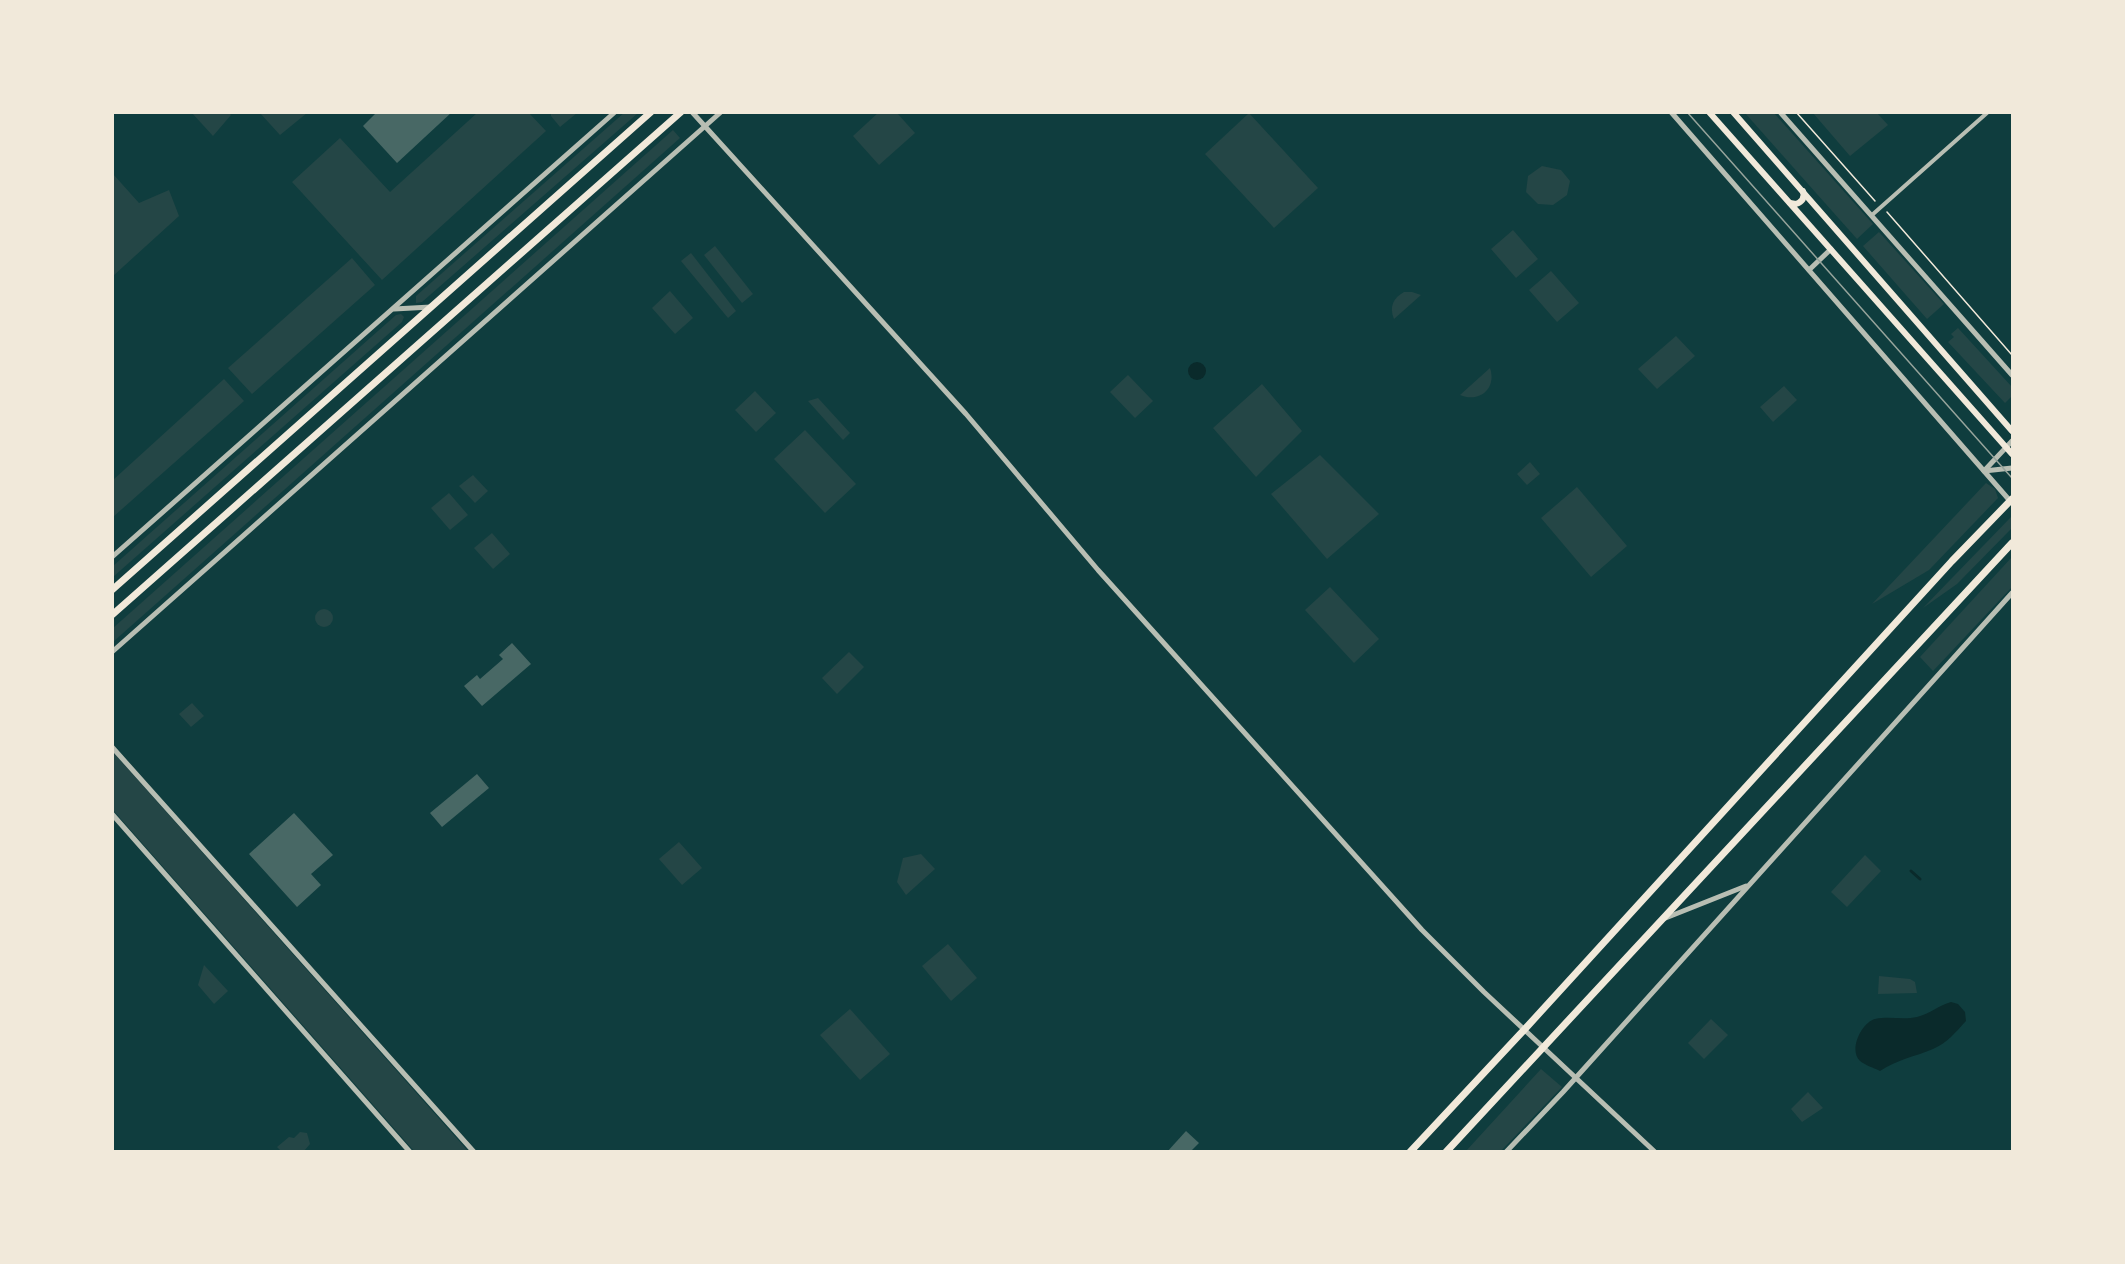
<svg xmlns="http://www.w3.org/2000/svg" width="2125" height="1264" font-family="Rubik,sans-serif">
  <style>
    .green { fill: #244646 }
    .water { fill: #0a2a2b }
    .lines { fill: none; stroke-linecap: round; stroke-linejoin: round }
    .stream { stroke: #0a2a2b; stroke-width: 3 }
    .building { fill: #486865 }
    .path { stroke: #f1e9da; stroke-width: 1.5 }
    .minor { stroke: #b8beb3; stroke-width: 4 }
    .tertiary { stroke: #b8beb3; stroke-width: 5 }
    .secondary { stroke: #f1e9da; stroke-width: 6 }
    .primary { stroke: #f1e9da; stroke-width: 7 }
    .tram { stroke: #97a49c; stroke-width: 1.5 }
  </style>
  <rect width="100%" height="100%" fill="#0f3d3e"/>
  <!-- green -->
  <g class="green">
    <polygon points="625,112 638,113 422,302 416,303 416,296"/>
    <polygon points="879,112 897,113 915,133 879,165 853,136"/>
    <polygon points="192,113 229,113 231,115 213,136"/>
    <polygon points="260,113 307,113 280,135"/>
    <polygon points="477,113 529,113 546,131 382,280 292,182 340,138 390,192"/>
    <polygon points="551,113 551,112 577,113 560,127 551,116"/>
    <polygon points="1249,113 1318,188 1274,228 1205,154"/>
    <polygon points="1745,113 1774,113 1873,224 1857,239"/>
    <polygon points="1813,113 1877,113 1888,125 1850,156"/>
    <polygon points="673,130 680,138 113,642 113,628"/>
    <polygon points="1542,166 1561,170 1570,181 1567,195 1553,205 1538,204 1526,192 1528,176"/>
    <polygon points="113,174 139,203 169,190 179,216 113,276"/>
    <polygon points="1513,230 1538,259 1516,278 1491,249"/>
    <polygon points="1879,232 1944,304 1927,319 1863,246"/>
    <polygon points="715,246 753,294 742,303 704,255"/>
    <polygon points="691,253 736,311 728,318 681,261"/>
    <polygon points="352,258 375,285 252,394 228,368"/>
    <polygon points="1551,271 1579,303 1557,322 1529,290"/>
    <polygon points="670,291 693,318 675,334 652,308"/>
    <path d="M 1404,292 L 1412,292 L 1421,295 L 1394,319 C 1389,307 1393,298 1404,292 Z"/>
    <polygon points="401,314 404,317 402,322 113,577 113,566 396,315"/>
    <polygon points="1958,328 2012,387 2012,396 2005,403 1948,342 1954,337 1951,334"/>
    <polygon points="1676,336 1695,356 1657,389 1638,369"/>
    <path d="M 1490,368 C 1497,389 1479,403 1460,395 Z"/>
    <polygon points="1128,375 1153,401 1135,418 1110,392"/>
    <polygon points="224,379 244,401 113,517 113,480"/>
    <polygon points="1262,384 1302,431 1256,477 1213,428"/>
    <polygon points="1784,386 1797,400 1773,422 1760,407"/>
    <polygon points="755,391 776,413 756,432 735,410"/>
    <polygon points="818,398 850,433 843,440 808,401"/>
    <polygon points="805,430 856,484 825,513 774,459"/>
    <polygon points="1320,455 1379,514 1327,559 1271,494"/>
    <polygon points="1530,462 1540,474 1527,485 1517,474"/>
    <polygon points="473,475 488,491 475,503 459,486"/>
    <polygon points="1986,483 1995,489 1998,498 1929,570 1872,604"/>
    <polygon points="1577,487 1627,546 1591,577 1541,518"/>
    <polygon points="449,493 468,515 450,530 431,508"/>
    <polygon points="2012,516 2012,528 1957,584 1923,608"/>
    <polygon points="492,533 510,554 493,569 474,548"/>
    <polygon points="2012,557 2012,587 1933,671 1920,657"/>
    <polygon points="1330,587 1379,639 1354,663 1305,610"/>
    <circle cx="324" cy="618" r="9"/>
    <polygon points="849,652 864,667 837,694 822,678"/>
    <polygon points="192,703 204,716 191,727 179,714"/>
    <polygon points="113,752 468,1151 414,1151 113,810"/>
    <polygon points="679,842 702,868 682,885 659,859"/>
    <polygon points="921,854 935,869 906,895 897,882 903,858"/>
    <polygon points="1865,855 1881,871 1847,907 1831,892"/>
    <polygon points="948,944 977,978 951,1001 922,966"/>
    <polygon points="204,965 228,991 214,1004 198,985"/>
    <polygon points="1879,976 1910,979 1915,982 1917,993 1878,994"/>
    <polygon points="850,1009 890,1054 860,1080 820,1035"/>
    <polygon points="1711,1019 1728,1035 1704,1059 1688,1043"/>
    <polygon points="1541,1069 1562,1087 1501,1151 1466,1151"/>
    <polygon points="1808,1092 1823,1108 1802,1122 1791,1109"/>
    <polygon points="300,1132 307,1133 310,1144 304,1151 281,1151 277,1147 289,1137 294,1138"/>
  </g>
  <!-- water -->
  <g class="water">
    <circle cx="1197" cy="371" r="9"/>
    <path d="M 1951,1002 L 1958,1004 L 1965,1012 L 1966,1021 C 1956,1032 1947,1043 1933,1049 C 1914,1057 1898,1059 1880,1071 C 1874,1068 1865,1065 1860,1061 C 1848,1050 1862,1022 1875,1019 C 1889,1016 1903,1020 1917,1017 C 1930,1014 1939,1005 1951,1002 Z"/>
  </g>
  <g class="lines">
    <!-- stream -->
    <polyline class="stream" points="1911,871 1920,879"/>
  </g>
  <!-- building -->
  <g class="building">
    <polygon points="377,112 452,112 397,163 363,126"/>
    <polygon points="512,643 531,664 482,706 464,686 477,675 480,679 503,659 499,655"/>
    <polygon points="477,774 489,788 442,827 430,813"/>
    <polygon points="294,813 333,855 311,874 321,885 297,907 249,854"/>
    <polygon points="1186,1131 1199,1143 1190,1152 1167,1152"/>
  </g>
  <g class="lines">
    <!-- path -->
    <g class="path">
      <polyline points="1796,112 1875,201"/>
      <polyline points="1887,212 2012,355"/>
    </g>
    <!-- minor -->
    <polyline class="minor" points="1872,215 1988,112"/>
    <!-- tertiary -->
    <g class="tertiary">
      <polyline points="692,112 966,414 1098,570 1422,930 1484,992 1655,1152"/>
      <polyline points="1671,112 2011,502"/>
      <polyline points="1780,112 2012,375"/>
      <polyline points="1809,270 1831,249"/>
      <polyline points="394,309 431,307"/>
      <polyline points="1984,471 2012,441"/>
      <polyline points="1984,471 2012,468"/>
      <polyline points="112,557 615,112"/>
      <polyline points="112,652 721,112"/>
      <polyline points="112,747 474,1152"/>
      <polyline points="112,814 410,1152"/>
      <polyline points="1663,919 1746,886"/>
      <polyline points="1506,1152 1563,1092 2012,593"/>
    </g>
    <!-- secondary -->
    <g class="secondary">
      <polyline points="1709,112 2012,454"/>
      <polyline points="1733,112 2012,431"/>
      <path d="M 1790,203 L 1796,204 C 1802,202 1805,198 1803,191"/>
    </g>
    <!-- primary -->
    <g class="primary">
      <polyline points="112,590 651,112"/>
      <polyline points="112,615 681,112"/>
      <polyline points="1410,1152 1524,1030 1952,561 2012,499"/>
      <polyline points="1446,1152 2012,543"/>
    </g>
    <!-- tram -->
    <polyline class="tram" points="1687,112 2012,478"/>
  </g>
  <!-- border -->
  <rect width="2125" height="1264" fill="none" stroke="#f1e9da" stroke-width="228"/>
</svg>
